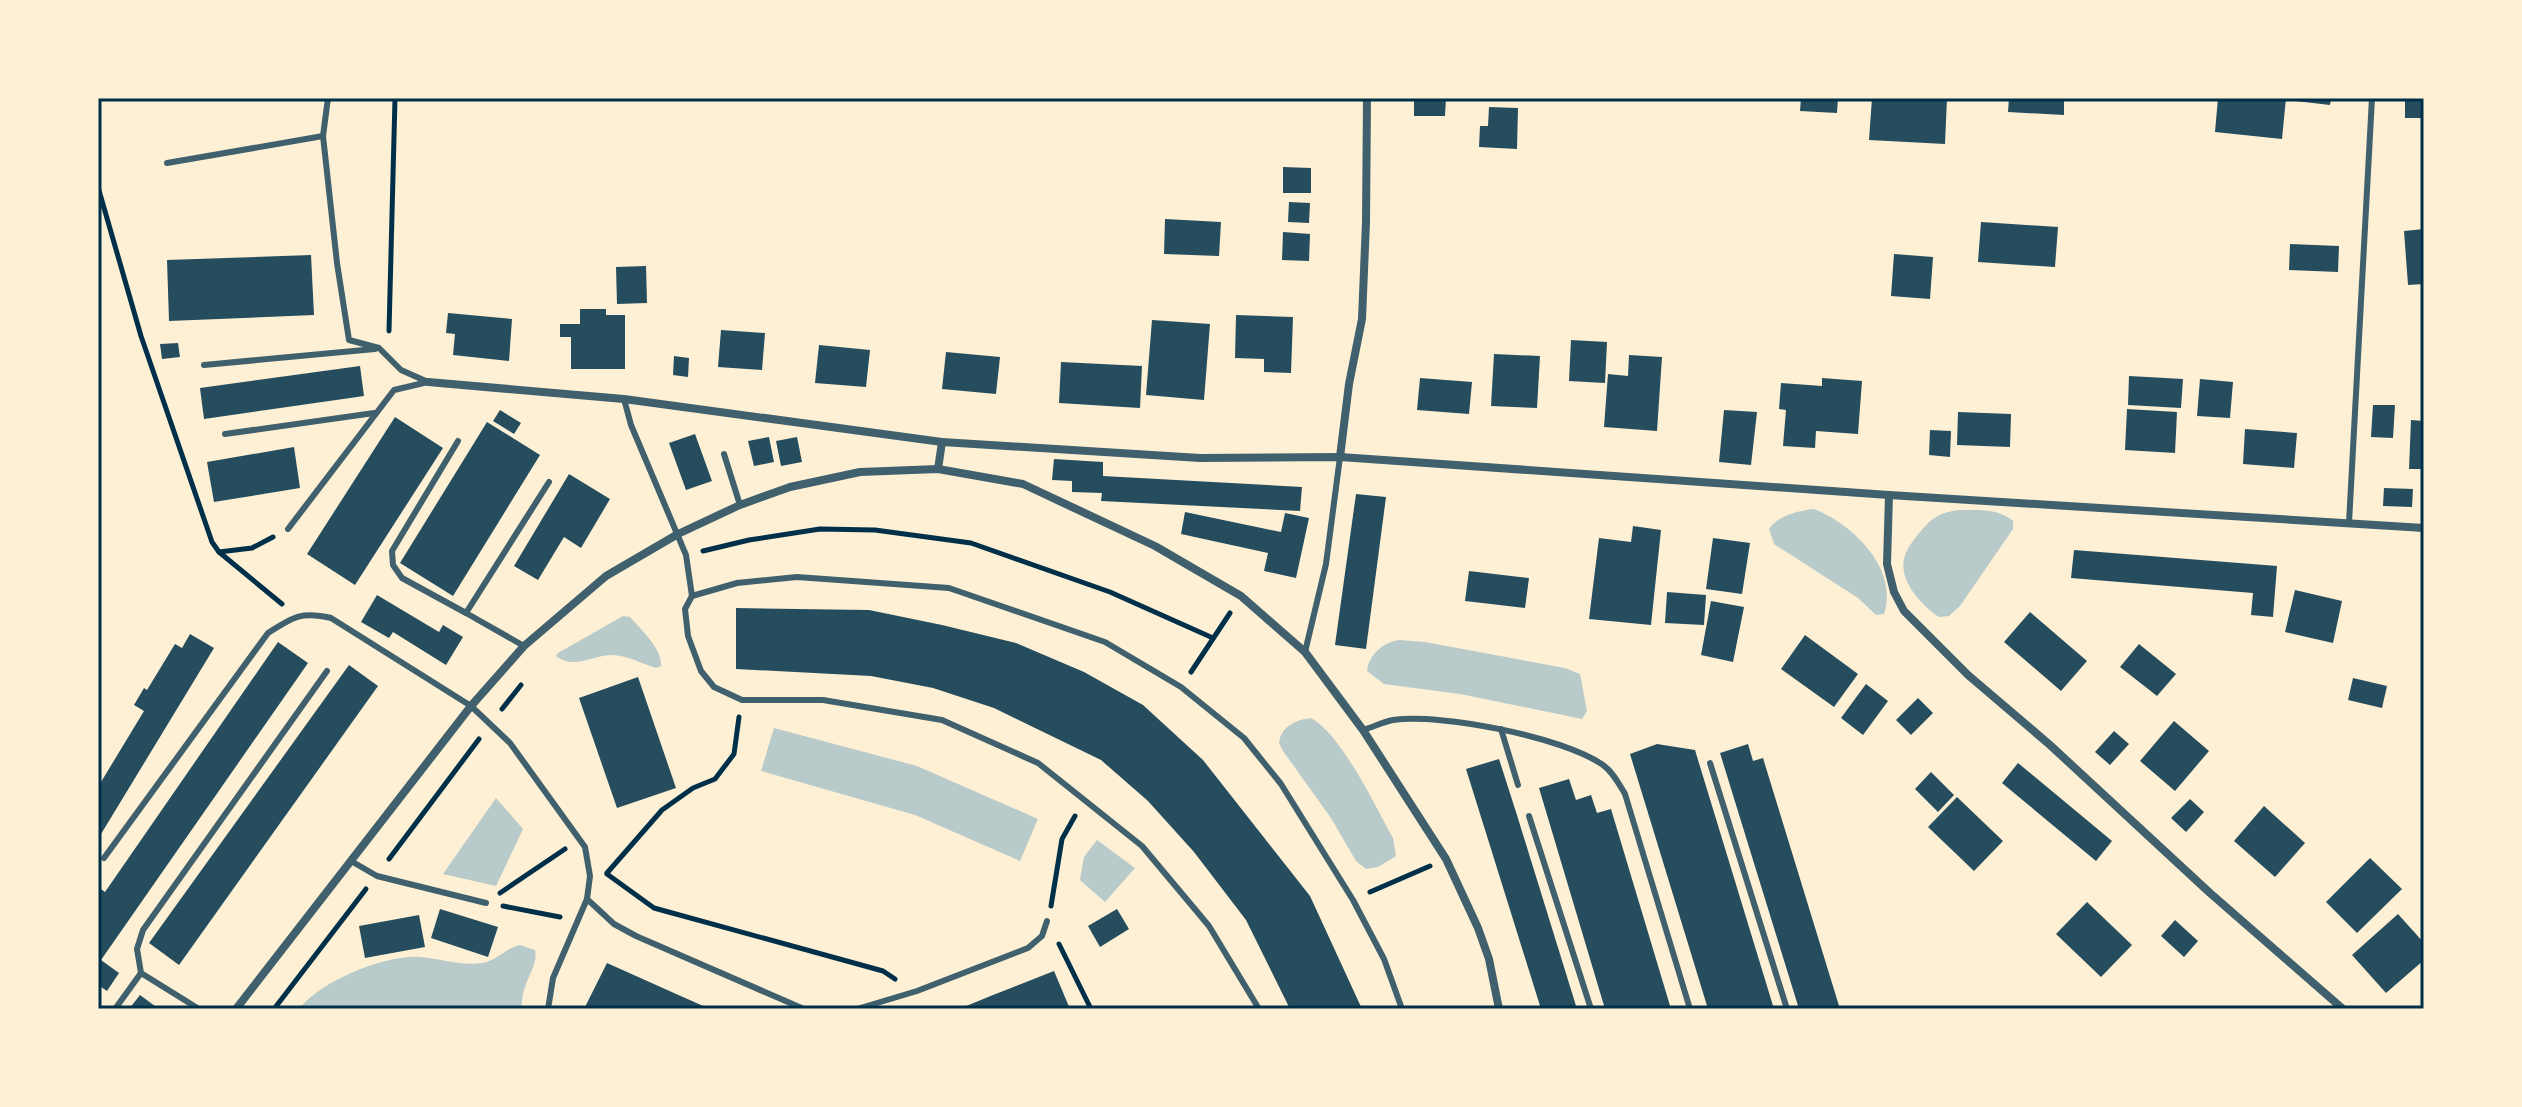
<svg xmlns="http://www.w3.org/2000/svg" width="2522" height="1107" font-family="'Fira Sans Condensed',sans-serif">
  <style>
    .green { fill: #b9caca }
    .building { fill: #264d5e }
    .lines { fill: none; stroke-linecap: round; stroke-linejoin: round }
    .path { stroke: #003049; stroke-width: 5 }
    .service { stroke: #3f606c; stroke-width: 6 }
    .minor { stroke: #3f606c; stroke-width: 8 }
    .neatline { fill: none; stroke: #003049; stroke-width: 3 }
  </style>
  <rect width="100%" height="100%" fill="#fdf0d5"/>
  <!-- green -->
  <g class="green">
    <path d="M 1814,509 C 1853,524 1899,569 1884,614 L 1876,615 L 1858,598 L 1774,544 L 1769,529 C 1779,515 1798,511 1814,509 Z"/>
    <path d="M 1959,510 C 1977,510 1999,508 2013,521 L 2013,529 L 1960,606 L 1949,616 L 1939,617 C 1922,606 1899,581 1904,559 C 1906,549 1915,538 1921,531 C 1932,517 1942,512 1959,510 Z"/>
    <path d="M 623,616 L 630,617 C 641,630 662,648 661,666 L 656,668 C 643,664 626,655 612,655 C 593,655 574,670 556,656 L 558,653 Z"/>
    <path d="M 1399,640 L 1425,642 L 1565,668 L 1580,674 L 1587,711 L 1582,719 L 1460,694 L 1384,684 L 1367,671 C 1369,654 1384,642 1399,640 Z"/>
    <path d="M 1311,718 C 1342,735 1375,806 1393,838 L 1396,856 L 1378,867 L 1366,869 L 1356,861 L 1331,818 L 1283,751 L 1279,743 C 1281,726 1296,720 1311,718 Z"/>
    <polygon points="774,728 917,766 1038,819 1020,861 915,815 761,771"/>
    <polygon points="496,798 523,829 496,886 443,874"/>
    <polygon points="1097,840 1135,868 1105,902 1080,880 1084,857"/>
    <path d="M 520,945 L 535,950 C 539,968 520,983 522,1009 L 299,1009 C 321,981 385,954 421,957 C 442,959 461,966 482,963 C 497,961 505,948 520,945 Z"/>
  </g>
  <!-- building -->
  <g class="building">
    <polygon points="1414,98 1446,98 1445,116 1414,116"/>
    <polygon points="1801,98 1838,98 1837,113 1800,111"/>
    <polygon points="1872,98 1947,98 1945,144 1869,140"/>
    <polygon points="2009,98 2064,98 2064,115 2008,112"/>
    <polygon points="2218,98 2286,98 2282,139 2215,132"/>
    <polygon points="2288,98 2331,98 2330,105 2287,100"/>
    <rect x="2405" y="98" width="19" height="20"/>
    <polygon points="1489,107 1518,108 1517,149 1479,147 1480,126 1488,126"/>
    <polygon points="1283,167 1311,168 1311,193 1283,193"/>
    <polygon points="1289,202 1310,203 1309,223 1288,222"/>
    <polygon points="1165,219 1221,222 1219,256 1164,254"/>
    <polygon points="1981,222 2058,227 2055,267 1978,262"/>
    <polygon points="2424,229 2424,284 2408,285 2404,231"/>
    <polygon points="1283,232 1310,234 1309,261 1282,260"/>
    <polygon points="2290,244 2339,246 2338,272 2289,270"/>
    <polygon points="1894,254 1933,257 1930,299 1891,296"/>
    <polygon points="311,255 314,315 169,321 167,260"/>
    <polygon points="646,266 647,303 617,304 616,267"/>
    <polygon points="580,309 606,309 606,315 625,315 625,369 571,369 571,337 560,337 560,324 580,324"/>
    <polygon points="448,313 512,319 509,361 453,355 455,334 446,333"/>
    <polygon points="1236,315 1293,317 1291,373 1264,372 1264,359 1235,358"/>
    <polygon points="1152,320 1210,324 1204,400 1146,395"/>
    <polygon points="721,330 765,333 762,370 718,367"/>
    <polygon points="1571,340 1607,342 1605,383 1569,381"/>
    <polygon points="178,343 180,357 162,359 160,344"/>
    <polygon points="819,345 870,350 866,387 815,383"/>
    <polygon points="946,352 1000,357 996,394 942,389"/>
    <polygon points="1494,354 1540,356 1537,408 1491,406"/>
    <polygon points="1629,355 1662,357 1657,431 1604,427 1608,374 1628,376"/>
    <polygon points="674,356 689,358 688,377 673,375"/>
    <polygon points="1061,362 1142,366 1140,408 1059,403"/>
    <polygon points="360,366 364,396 204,419 200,388"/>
    <polygon points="2129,376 2183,379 2181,408 2128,405"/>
    <polygon points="1420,378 1472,382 1469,414 1417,410"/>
    <polygon points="1822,378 1862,381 1858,434 1816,431 1815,448 1783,446 1786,410 1779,409 1781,383 1822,386"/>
    <polygon points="2200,379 2233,382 2230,418 2197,416"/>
    <polygon points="2373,405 2395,405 2393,438 2371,437"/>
    <polygon points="2127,409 2177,412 2175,453 2125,450"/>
    <polygon points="500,410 521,423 514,434 493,421"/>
    <polygon points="1724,410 1757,412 1751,465 1719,462"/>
    <polygon points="1958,412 2011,414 2010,447 1957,445"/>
    <polygon points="395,417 443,448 355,585 307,554"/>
    <polygon points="2411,420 2424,421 2424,469 2409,469"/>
    <polygon points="487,422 540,455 453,596 400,563"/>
    <polygon points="2245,429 2297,433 2294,468 2243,464"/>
    <polygon points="1930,430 1951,431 1950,457 1929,455"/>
    <polygon points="695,434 712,481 686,490 669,443"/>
    <polygon points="769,437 774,462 754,466 748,441"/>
    <polygon points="797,437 802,462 781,466 776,441"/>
    <polygon points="294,447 300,488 214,502 207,462"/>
    <polygon points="1054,459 1103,462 1103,476 1302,487 1300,511 1101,501 1102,493 1072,492 1072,481 1052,480"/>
    <polygon points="569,474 610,499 581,548 564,537 538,580 514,566"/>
    <polygon points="2384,488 2413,489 2412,507 2383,506"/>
    <polygon points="1356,494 1386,497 1366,649 1335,645"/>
    <polygon points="1185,512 1281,532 1285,513 1309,518 1296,578 1264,571 1268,553 1181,534"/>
    <polygon points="1633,526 1661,530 1651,625 1589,619 1599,538 1631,542"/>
    <polygon points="1713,538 1750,543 1742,594 1706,589"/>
    <polygon points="2074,550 2277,566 2273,617 2251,615 2253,593 2071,578"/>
    <polygon points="1469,571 1529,578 1525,608 1465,601"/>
    <polygon points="2295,590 2342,601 2333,643 2285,632"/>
    <polygon points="1667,592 1706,595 1704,625 1665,623"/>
    <polygon points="377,595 439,632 443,625 463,637 446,665 393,632 389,638 361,622"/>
    <polygon points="1711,601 1744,607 1733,662 1701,655"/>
    <polygon points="736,608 869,610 942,625 1016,643 1084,672 1143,705 1203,760 1310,896 1362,1009 1290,1009 1246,920 1194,852 1148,801 1101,760 994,708 933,688 871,676 736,669"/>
    <polygon points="2030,612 2087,661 2061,691 2004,642"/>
    <polygon points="190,634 214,648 98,839 98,787 144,711 134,705 144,688 147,690 175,644 182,648"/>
    <polygon points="1805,635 1858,674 1834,707 1781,669"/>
    <polygon points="278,642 308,663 101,960 119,973 107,991 98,985 98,887 105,892"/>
    <polygon points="2139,644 2176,674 2157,696 2120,667"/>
    <polygon points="349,665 378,686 179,965 149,943"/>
    <polygon points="638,677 676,788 617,808 579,698"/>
    <polygon points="2353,678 2387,686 2382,708 2348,700"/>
    <polygon points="1866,684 1888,701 1863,735 1841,718"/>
    <polygon points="1918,698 1933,713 1911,735 1896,720"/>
    <polygon points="2174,721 2209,751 2175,791 2140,761"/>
    <polygon points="2114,731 2129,744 2110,765 2095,752"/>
    <polygon points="1657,744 1695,750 1774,1009 1708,1009 1630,754"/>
    <polygon points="1748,744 1753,761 1763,758 1840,1009 1799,1009 1720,753"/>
    <polygon points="1499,759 1516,812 1577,1009 1541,1009 1466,769"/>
    <polygon points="2018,763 2112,841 2096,861 2002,783"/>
    <polygon points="1931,772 1954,795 1938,812 1915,789"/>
    <polygon points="1569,779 1576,800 1591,795 1597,813 1611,809 1671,1009 1605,1009 1539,788"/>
    <polygon points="1957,797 2003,841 1974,871 1928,827"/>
    <polygon points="2190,799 2204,812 2186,832 2171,818"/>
    <polygon points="2264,806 2305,843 2275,877 2234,841"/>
    <polygon points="2370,858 2402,889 2357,933 2326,902"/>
    <polygon points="2087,902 2132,945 2101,977 2056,934"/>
    <polygon points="440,909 498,927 488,957 431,938"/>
    <polygon points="1117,909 1129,929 1100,947 1088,926"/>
    <polygon points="2398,914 2424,943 2424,960 2386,993 2352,955"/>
    <polygon points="419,915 425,947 365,958 359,926"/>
    <polygon points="2175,920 2198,941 2184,957 2161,936"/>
    <polygon points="607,963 665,989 710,1009 584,1009"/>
    <polygon points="1054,971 1070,1009 959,1009 993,995"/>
    <polygon points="140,995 159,1009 129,1009"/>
  </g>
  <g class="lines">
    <!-- path -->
    <g class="path">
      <polyline points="98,187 141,336 212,542 219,552 282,604"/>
      <polyline points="389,331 395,98"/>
      <polyline points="703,551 749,540 820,529 875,530 971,543 1110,592 1213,638"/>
      <polyline points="219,552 252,548 273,537"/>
      <polyline points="1191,672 1230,613"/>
      <polyline points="502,709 521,685"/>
      <polyline points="389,859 479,739"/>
      <polyline points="607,873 662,810 693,788 715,779 734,754 739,717"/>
      <polyline points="607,874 654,908 883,971 895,979"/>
      <polyline points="1370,892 1430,866"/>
      <polyline points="500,893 565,849"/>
      <polyline points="503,906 560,917"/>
      <polyline points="1051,906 1062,839 1075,816"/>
      <polyline points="1059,944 1091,1009"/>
      <polyline points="274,1009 366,889"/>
    </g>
    <!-- service -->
    <g class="service">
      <polyline points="328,98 323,136 337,263 349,340 379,348 401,370 428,382"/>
      <polyline points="167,163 323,136"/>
      <polyline points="204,365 375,349"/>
      <polyline points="624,399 631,425 686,555 692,596"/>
      <polyline points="225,434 374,413"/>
      <polyline points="458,441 392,551 393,565 402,578 466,613 549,482"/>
      <polyline points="724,454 740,505"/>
      <polyline points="2349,523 2372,98"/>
      <polyline points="288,529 394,390 428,382"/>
      <polyline points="466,613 524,646"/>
      <polyline points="1305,652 1326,564 1340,457"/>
      <polyline points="1501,729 1518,785"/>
      <path d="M 1363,730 C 1373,727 1383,722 1393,720 C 1441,713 1563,737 1603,765 C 1613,772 1619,784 1625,794 L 1690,1009"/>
      <polyline points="1710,763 1787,1009"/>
      <polyline points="1529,816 1591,1009"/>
      <path d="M 104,858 L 268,633 C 293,617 301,611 331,618 L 471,706 L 510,743 L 585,847 L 590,876 L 587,899 L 553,978 L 548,1009"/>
      <polyline points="351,861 377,876 486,903"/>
      <polyline points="587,899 614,924 636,936 804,1009"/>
      <polyline points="115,1009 141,973"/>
      <polyline points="199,1009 141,973 137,949 143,930 327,671"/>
      <polyline points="857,1009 917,991 1028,948 1042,936 1047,921"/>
      <polyline points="1259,1009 1209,926 1142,846 1038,763 942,720 823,700 742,700 714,687 701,671 688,636 685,609 692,596 737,583 797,577 949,588 1105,642 1181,687 1244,738 1281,784 1353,900 1384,959 1402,1009"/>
    </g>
    <!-- minor -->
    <g class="minor">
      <polyline points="428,382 624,399 942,442 1200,458 1340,457 1889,495 2424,528"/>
      <polyline points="1340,457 1349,384 1362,319 1366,222 1367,98"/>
      <polyline points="938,469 942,442"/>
      <polyline points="1889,495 1887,564 1894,592 1904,611 1968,675 2050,745 2210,893 2343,1009"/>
      <polyline points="236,1009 471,706 524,646 606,576 678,534 740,505 790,487 860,472 938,469 1023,484 1155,546 1241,596 1305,652 1363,730 1446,859 1478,928 1489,959 1499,1009"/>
    </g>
  </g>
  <!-- border -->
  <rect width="2522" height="1107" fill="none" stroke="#fdf0d5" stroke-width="200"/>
  <rect x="100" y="100" width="2322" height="907" class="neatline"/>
</svg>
